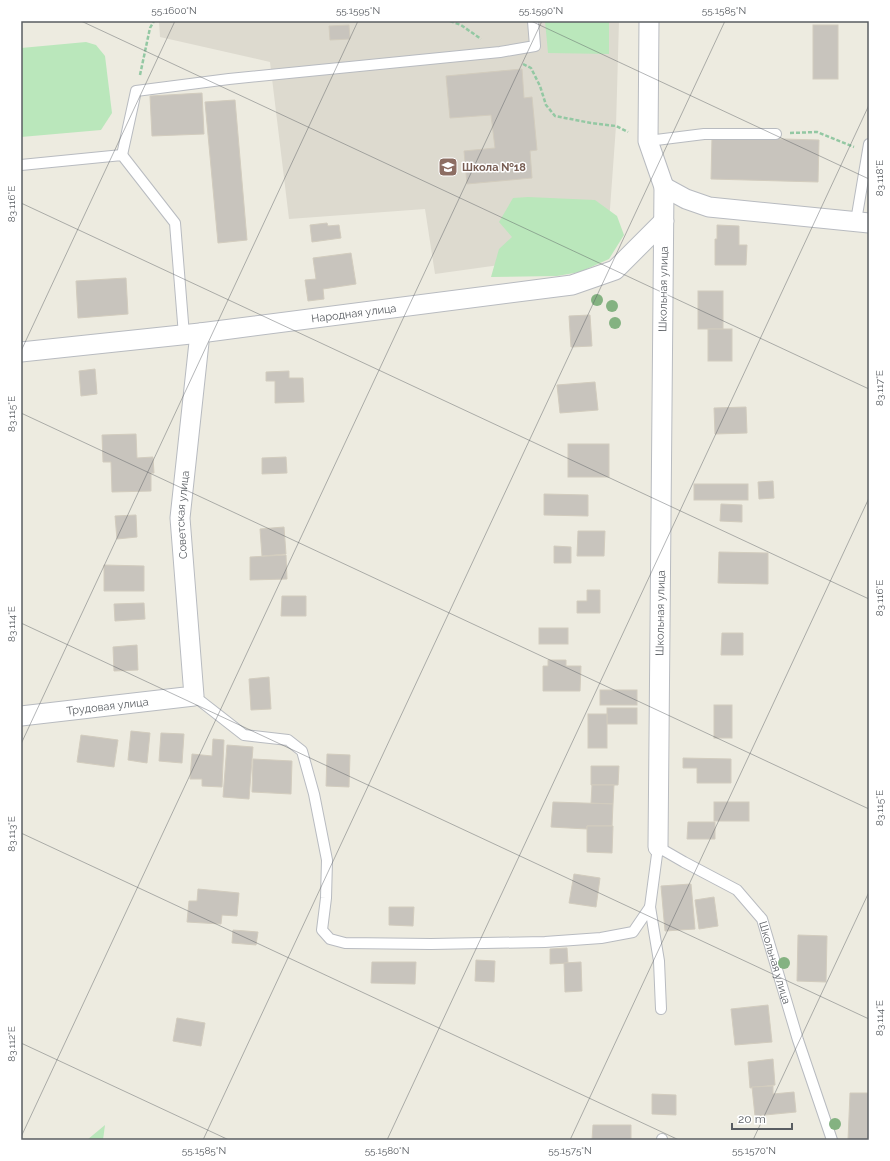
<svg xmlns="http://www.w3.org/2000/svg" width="890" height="1161" font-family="Raleway,sans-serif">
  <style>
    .education { fill: #dddacf }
    .green { fill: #bae7bb }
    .building { fill: #c8c4bd; stroke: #d2ccbe }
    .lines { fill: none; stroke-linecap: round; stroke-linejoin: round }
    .lane-casing { stroke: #b8bbc0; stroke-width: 12 }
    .street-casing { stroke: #b8bbc0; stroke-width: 21 }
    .path { stroke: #93c8a3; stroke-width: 2.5; stroke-dasharray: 4 2; stroke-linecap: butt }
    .lane { stroke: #fff; stroke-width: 10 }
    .street { stroke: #fff; stroke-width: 19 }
    .tree { fill: #84b281 }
    .ticks { fill: none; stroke: #595d62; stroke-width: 1; stroke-opacity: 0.45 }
    .labels { text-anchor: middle; stroke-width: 3; stroke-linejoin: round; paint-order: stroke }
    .education-label { font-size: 11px; font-weight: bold; fill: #785e54; stroke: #fff; text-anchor: start }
    .street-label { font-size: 11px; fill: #595d62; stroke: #fff }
    .neatline { fill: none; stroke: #595d62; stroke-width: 1.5 }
    .ticks-label { font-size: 10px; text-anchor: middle; fill: #595d62 }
  </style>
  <rect width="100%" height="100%" fill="#edebe0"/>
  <!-- education -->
  <polygon class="education" points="159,21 619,21 616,126 607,250 435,274 425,209 289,219 270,62 160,37"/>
  <!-- green -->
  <g class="green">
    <polygon points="545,21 609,21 609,54 548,53"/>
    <polygon points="86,42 96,45 105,56 112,113 101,130 21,137 21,48"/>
    <polygon points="528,197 595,200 617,216 624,235 609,259 580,272 557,276 491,277 499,249 512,237 499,222 513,198"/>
    <polygon points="105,1125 103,1140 87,1140"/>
  </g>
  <!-- building -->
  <g class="building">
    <polygon points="349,25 350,39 330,40 329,26"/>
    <rect x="813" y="25" width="25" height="54"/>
    <polygon points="522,69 524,98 532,97 537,150 530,151 532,178 467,184 464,151 495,148 491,115 450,118 446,76"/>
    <polygon points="202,93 204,134 152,136 150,96"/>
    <polygon points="235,100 247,240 218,243 205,102"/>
    <polygon points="712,137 819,140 818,182 711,179"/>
    <polygon points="327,223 328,226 339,225 341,238 312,242 310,225"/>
    <polygon points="717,225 739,226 739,245 747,245 746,265 715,265 715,239 717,239"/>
    <polygon points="351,253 356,284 323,289 324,299 308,301 305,280 316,279 313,258"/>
    <polygon points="126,278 128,314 78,318 76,281"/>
    <rect x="698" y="291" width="25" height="38"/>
    <polygon points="590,315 592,346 571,347 569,316"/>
    <rect x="708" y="329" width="24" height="32"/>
    <polygon points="95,369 97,394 81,396 79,371"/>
    <polygon points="289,371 289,378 303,378 304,402 275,403 275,381 266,381 266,372"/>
    <polygon points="595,382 598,410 560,413 557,385"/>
    <polygon points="746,407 747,433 715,434 714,408"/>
    <polygon points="136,434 137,458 153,457 154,473 151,473 151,491 112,492 111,462 103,462 102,435"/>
    <rect x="568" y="444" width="41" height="33"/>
    <polygon points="286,457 287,473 262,474 262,458"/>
    <polygon points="773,481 774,498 759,499 758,482"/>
    <rect x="694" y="484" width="54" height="16"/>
    <polygon points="544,494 588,495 588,516 544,515"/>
    <polygon points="721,504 742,505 742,522 720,521"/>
    <polygon points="136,515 137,537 117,539 115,516"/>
    <polygon points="284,527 286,554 262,556 260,529"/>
    <polygon points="578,531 605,531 604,556 577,556"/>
    <polygon points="554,546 571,547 571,563 554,563"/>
    <polygon points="719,552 768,553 768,584 718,583"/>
    <polygon points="286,555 287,579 250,580 250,557"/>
    <polygon points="104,565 144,566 144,591 104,591"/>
    <polygon points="587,590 600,590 600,613 577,613 577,601 587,601"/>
    <polygon points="282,596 306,596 306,616 281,616"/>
    <polygon points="144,603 145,619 115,621 114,604"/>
    <rect x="539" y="628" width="29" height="16"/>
    <polygon points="722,633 743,633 743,655 721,655"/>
    <polygon points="137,645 138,670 114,671 113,647"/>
    <polygon points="548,660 566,660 566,666 581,666 580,691 543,691 543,666 548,666"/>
    <polygon points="269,677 271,709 251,710 249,679"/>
    <rect x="600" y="690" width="37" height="15"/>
    <rect x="714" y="705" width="18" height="33"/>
    <rect x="607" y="708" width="30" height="16"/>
    <rect x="588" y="714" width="19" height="34"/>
    <polygon points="131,731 150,733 147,763 128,760"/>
    <polygon points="161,733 184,734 182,763 159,761"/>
    <polygon points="81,735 118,740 114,767 77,762"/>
    <polygon points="213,739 224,740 222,787 202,786 202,779 190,779 192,754 212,756"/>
    <polygon points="227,745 253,747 249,799 223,797"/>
    <polygon points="327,754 350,755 349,787 326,786"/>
    <polygon points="683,758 731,759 731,783 697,783 697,768 683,768"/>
    <polygon points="253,759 292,761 291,794 252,792"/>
    <polygon points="591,766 619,766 618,785 591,785"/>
    <polygon points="592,785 614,785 613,804 591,803"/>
    <polygon points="553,802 613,804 612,826 587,826 587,829 551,827"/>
    <rect x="714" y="802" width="35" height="19"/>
    <polygon points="688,822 715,822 715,839 687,839"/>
    <polygon points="587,826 613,826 612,853 587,852"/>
    <polygon points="574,874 600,878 596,907 569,903"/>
    <polygon points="691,884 695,929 665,931 661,886"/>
    <polygon points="198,889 239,893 237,916 222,915 221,924 187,922 189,901 197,901"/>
    <polygon points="714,897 718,926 699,929 695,900"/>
    <polygon points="389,907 414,907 413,926 389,925"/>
    <polygon points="233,930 258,932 256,945 232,943"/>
    <polygon points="798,935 827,936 826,982 797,981"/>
    <polygon points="567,948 568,963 550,964 550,949"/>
    <polygon points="476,960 495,961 494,982 475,981"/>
    <polygon points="372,962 416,962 415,984 371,983"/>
    <polygon points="581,962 582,991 565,992 564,963"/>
    <polygon points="768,1005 772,1042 735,1045 731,1009"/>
    <polygon points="177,1018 205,1023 201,1046 173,1041"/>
    <polygon points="773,1059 775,1085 750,1088 748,1062"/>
    <polygon points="773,1086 773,1094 794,1092 796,1112 755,1116 752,1087"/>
    <polygon points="850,1093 869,1093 869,1140 848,1140"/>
    <polygon points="652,1094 676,1095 676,1115 652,1114"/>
    <polygon points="593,1125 631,1125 631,1140 592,1140"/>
  </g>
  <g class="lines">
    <defs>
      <g id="lane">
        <polyline points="648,141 704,134 776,134"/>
        <polyline points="122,155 136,91 229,79 500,52 535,46 533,21"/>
        <polyline points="21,165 122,155 175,223 184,335"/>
        <polyline points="856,221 869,144"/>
        <polyline points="194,696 244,735 288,740 302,751 314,794 327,860 326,898 322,930 330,939 345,943 431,944 545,942 601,938 633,932 650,907"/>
        <path id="s1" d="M 661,1009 L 659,961 L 650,907 L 658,847 L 684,862 L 737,890 L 762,919 L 798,1040 L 832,1140"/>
        <polyline points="662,1139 662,1140"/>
      </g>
      <g id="street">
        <polyline points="649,21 648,141 664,187 658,847"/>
        <polyline points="664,187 686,199 709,207 869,223"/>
        <path id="s2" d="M 21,352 L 200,333 L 572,285 L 615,270 L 664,221"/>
        <path id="s3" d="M 21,716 L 194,696 L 180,518 L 200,333"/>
      </g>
    </defs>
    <!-- lane casing -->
    <use href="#lane" class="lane-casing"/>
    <!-- street casing -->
    <use href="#street" class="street-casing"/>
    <!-- path -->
    <g class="path">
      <polyline points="450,21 461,25 481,39"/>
      <polyline points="523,64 531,68 540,86 546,105 555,116 591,123 616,126 628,132"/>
      <polyline points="140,75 150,28 154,21"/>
      <polyline points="790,133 817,132 854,147"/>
    </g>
    <!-- lane -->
    <use href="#lane" class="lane"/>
    <!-- street -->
    <use href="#street" class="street"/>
  </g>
  <!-- trees -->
  <g class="tree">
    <circle cx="597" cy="300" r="6"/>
    <circle cx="612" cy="306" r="6"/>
    <circle cx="615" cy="323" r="6"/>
    <circle cx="784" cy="963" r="6"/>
    <circle cx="835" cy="1124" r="6"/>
  </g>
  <!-- ticks -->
  <path class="ticks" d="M 81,21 L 869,389M 531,21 L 869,179M 21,203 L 869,599M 21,351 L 175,21M 21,413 L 869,809M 21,623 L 869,1019M 21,744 L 358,21M 21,833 L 679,1140M 21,1043 L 229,1140M 21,1137 L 542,21M 203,1140 L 725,21M 387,1140 L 869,105M 570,1140 L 869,498M 753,1140 L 869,892"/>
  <!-- icons -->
  <defs>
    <symbol id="school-square" viewBox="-11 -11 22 22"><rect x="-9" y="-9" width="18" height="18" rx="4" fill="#8d6e63" stroke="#fff"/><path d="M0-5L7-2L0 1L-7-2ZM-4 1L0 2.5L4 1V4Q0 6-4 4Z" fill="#fff"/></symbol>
  </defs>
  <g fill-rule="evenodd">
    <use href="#school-square" x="437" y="156" width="22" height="22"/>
  </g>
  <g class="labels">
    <!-- education labels -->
    <g class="education-label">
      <text x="462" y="171">Школа №18</text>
    </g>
    <!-- street labels -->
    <g class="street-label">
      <text transform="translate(663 289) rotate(-89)" y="4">Школьная улица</text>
      <text dy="4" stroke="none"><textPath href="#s2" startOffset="335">Народная улица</textPath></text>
      <text dy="4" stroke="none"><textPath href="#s3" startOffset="356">Советская улица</textPath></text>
      <text transform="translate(660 613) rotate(-89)" y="4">Школьная улица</text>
      <text dy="4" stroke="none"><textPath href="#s3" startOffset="87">Трудовая улица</textPath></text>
      <text dy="4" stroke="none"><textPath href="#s1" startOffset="337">Школьная улица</textPath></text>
    </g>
  </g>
  <!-- border -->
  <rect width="890" height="1161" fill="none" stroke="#ffffff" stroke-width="44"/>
  <!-- scale -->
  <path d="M732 1123v6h60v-6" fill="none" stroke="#595d62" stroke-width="2"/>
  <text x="738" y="1123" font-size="12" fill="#595d62" stroke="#ffffff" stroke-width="3" paint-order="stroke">20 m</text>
  <rect x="22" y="22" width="846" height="1117" class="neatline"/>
  <g class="ticks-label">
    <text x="174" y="14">55.1600°N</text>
    <text x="358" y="14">55.1595°N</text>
    <text x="541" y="14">55.1590°N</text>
    <text x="724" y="14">55.1585°N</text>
    <text transform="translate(879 178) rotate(-90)" y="4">83.118°E</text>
    <text transform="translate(11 204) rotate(-90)" y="4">83.116°E</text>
    <text transform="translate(879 388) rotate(-90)" y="4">83.117°E</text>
    <text transform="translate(11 414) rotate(-90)" y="4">83.115°E</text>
    <text transform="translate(879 598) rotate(-90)" y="4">83.116°E</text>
    <text transform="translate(11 624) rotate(-90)" y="4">83.114°E</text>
    <text transform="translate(879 808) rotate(-90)" y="4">83.115°E</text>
    <text transform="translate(11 834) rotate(-90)" y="4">83.113°E</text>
    <text transform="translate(879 1018) rotate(-90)" y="4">83.114°E</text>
    <text transform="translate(11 1044) rotate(-90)" y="4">83.112°E</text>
    <text x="204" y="1154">55.1585°N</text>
    <text x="387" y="1154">55.1580°N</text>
    <text x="570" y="1154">55.1575°N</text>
    <text x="754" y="1154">55.1570°N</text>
  </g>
</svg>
